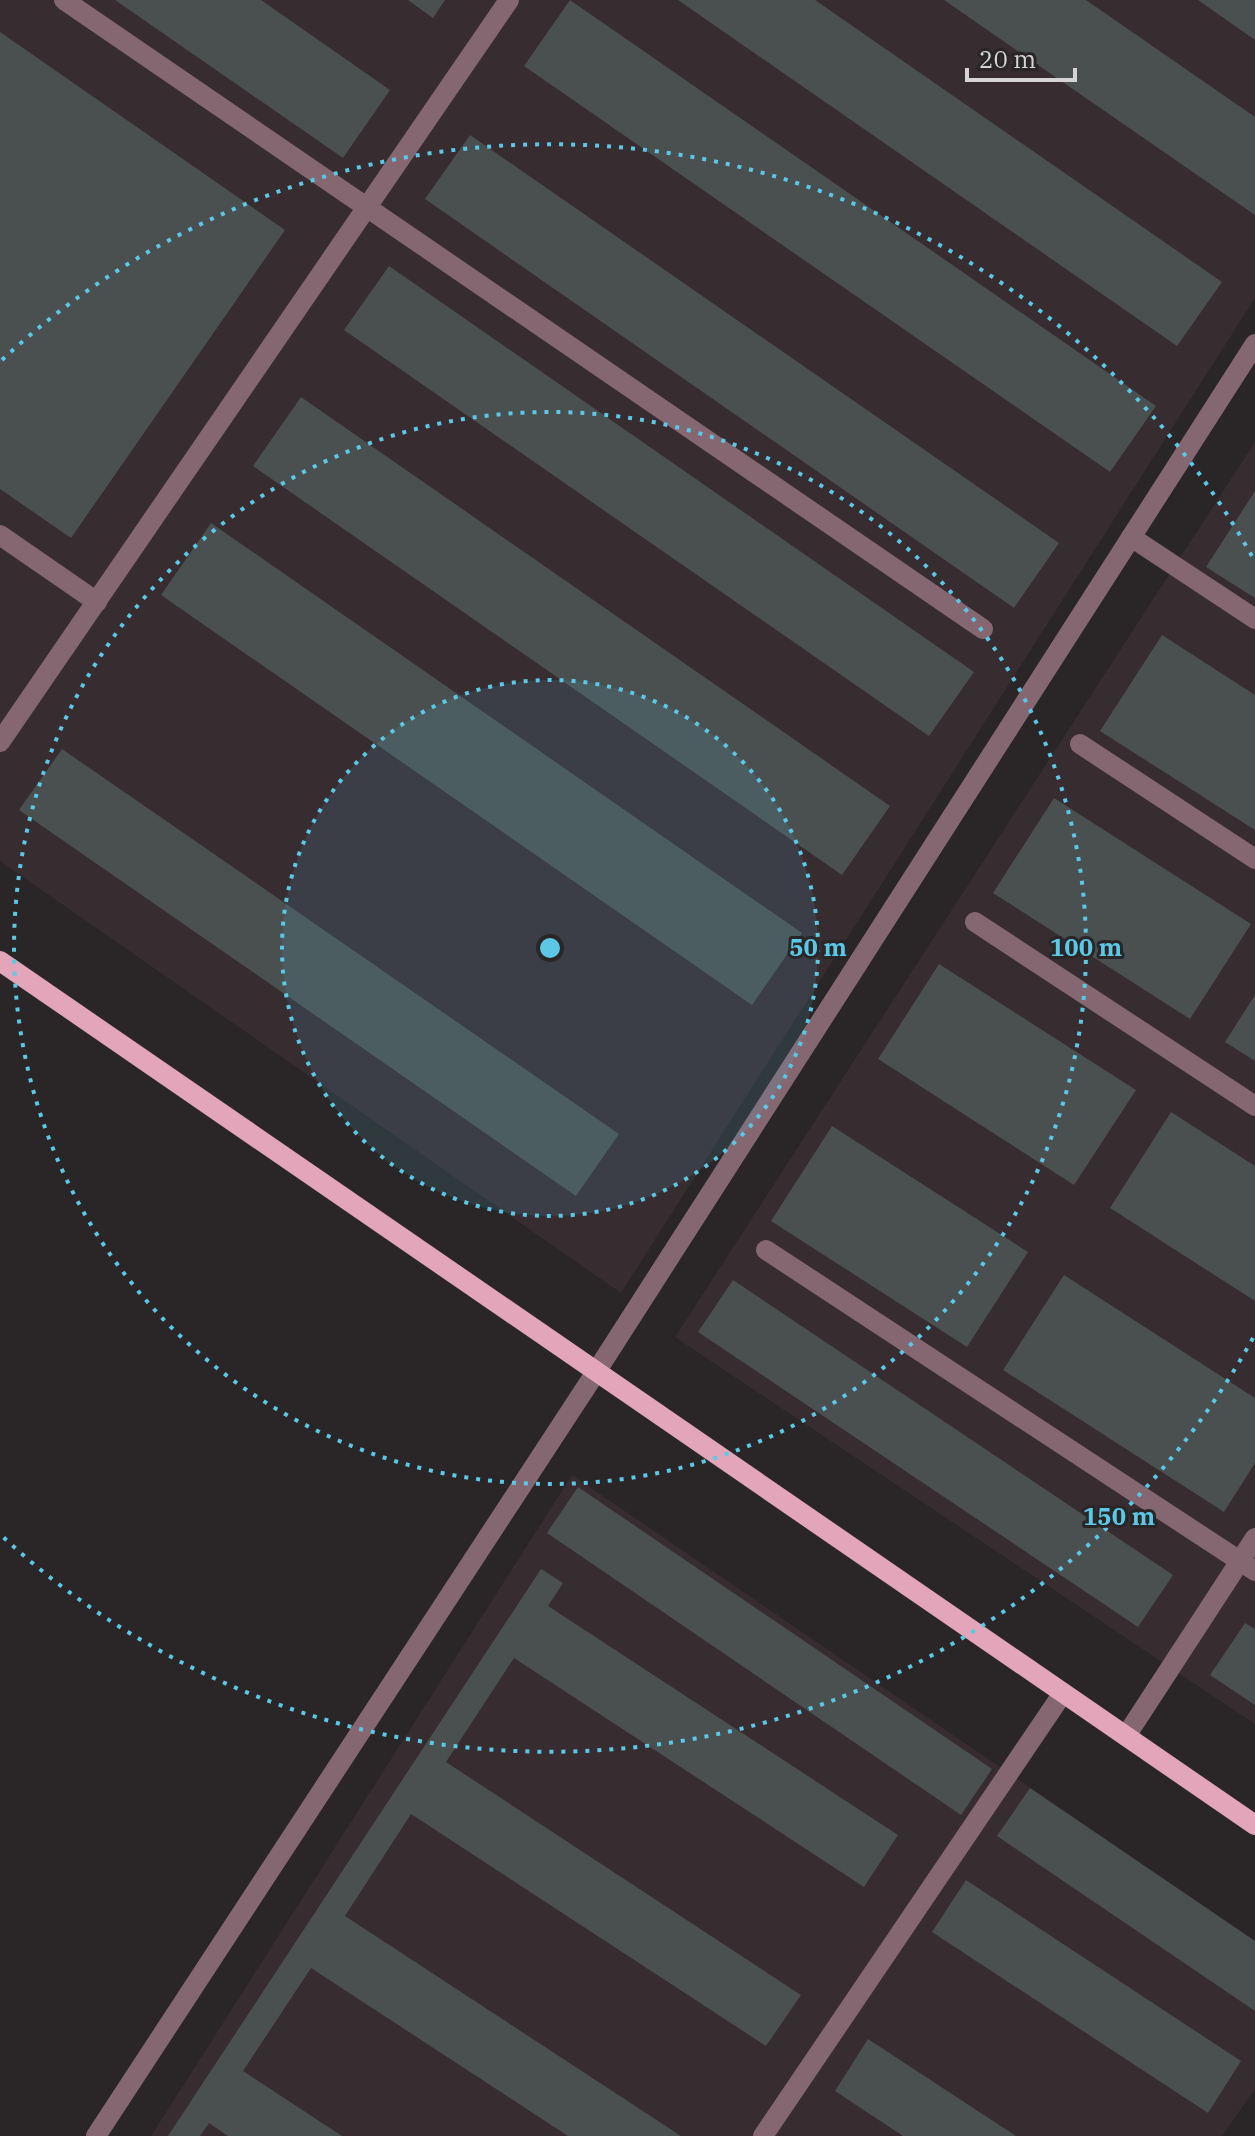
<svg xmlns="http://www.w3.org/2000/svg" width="1255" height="2136" font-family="'IBM Plex Serif',serif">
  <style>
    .built { fill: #372c30 }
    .building { fill: #4a4f50 }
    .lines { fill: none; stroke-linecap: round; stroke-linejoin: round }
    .minor { stroke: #846770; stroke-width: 20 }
    .major { stroke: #e2a5b9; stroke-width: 20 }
    .ring { fill: none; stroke: #5bc8e6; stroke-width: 4; stroke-dasharray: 4 8 }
    .centre { fill: #5bc8e6; stroke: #2a2627; stroke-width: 4 }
    .ring-label { font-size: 24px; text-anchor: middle; font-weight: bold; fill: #5bc8e6; stroke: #2a2627; stroke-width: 6; stroke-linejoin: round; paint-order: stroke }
  </style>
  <rect width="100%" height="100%" fill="#2a2627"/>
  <!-- built -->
  <g class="built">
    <polygon points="0,0 1255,0 1255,298 621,1293 0,861"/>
    <polygon points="1255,442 1255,1724 675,1337"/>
    <polygon points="572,1475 1255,1941 1255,2089 1222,2136 151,2136"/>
  </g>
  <!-- building -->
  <g class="building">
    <polygon points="115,0 261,0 390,90 343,158"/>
    <polygon points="408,0 445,0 433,18"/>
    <polygon points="570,0 1156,406 1110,472 524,66"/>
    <polygon points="678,0 815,0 1222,282 1177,346"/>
    <polygon points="944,0 1086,0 1255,117 1255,215"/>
    <polygon points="1198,0 1255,0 1255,40"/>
    <polygon points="0,32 285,230 71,538 0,489"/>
    <polygon points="470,135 1059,543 1014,608 425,199"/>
    <polygon points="389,266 974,672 929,736 344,330"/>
    <polygon points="301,397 890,806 842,875 253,466"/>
    <polygon points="1255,491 1255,598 1206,567"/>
    <polygon points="211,523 802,933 752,1005 161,595"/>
    <polygon points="1162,635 1255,695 1255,830 1100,731"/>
    <polygon points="62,749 619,1134 576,1196 19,810"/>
    <polygon points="1054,798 1251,924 1190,1019 993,893"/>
    <polygon points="939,964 1136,1090 1074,1185 878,1059"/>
    <polygon points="1255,995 1255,1061 1225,1042"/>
    <polygon points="1171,1112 1255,1166 1255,1301 1110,1208"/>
    <polygon points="832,1126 1028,1252 967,1347 771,1221"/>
    <polygon points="1064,1275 1255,1398 1255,1463 1224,1512 1003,1370"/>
    <polygon points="733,1280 1173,1575 1138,1627 698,1332"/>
    <polygon points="578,1487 992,1769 961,1815 547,1533"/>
    <polygon points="541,1569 563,1583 548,1606 898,1835 864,1887 514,1658 446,1762 801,1995 766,2046 411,1814 345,1916 681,2136 568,2136 311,1968 243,2071 342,2136 228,2136 209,2123 200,2136 168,2136"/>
    <polygon points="1245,1623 1255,1629 1255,1705 1210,1675"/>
    <polygon points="1030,1788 1255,1941 1255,2011 997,1836"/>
    <polygon points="966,1880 1241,2061 1208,2113 932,1932"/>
    <polygon points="868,2039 1016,2136 903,2136 835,2091"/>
  </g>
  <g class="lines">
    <!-- minor -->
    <g class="minor">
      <polyline points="64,0 983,629"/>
      <polyline points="0,535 97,602"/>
      <polyline points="1131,537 1255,619"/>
      <polyline points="0,742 509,0"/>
      <polyline points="1080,744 1255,859"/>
      <polyline points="975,922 1255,1106"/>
      <polyline points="766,1250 1255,1571"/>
      <polyline points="1126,1736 1255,1538"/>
      <polyline points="96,2136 596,1372 1255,344"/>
      <polyline points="763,2136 1063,1693"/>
    </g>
    <!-- major -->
    <polyline class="major" points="0,961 1255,1825"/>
  </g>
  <!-- distance rings -->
  <circle cx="550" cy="948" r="268" fill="#5bc8e6" fill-opacity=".12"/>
  <g class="ring">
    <circle cx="550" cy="948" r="268"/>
    <circle cx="550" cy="948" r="536"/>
    <path d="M1253 1338A804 804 0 0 1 2 1536M2 360A804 804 0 0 1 1253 558"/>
  </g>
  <circle cx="550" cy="948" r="12" class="centre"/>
  <g class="ring-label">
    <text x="818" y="956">50 m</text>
    <text x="1086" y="956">100 m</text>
    <text x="1119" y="1525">150 m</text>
  </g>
  <!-- scale -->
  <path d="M967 68v12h108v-12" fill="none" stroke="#d5d3d4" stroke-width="4"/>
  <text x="979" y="68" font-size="24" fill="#d5d3d4" stroke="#2a2627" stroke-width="6" paint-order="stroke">20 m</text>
</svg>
